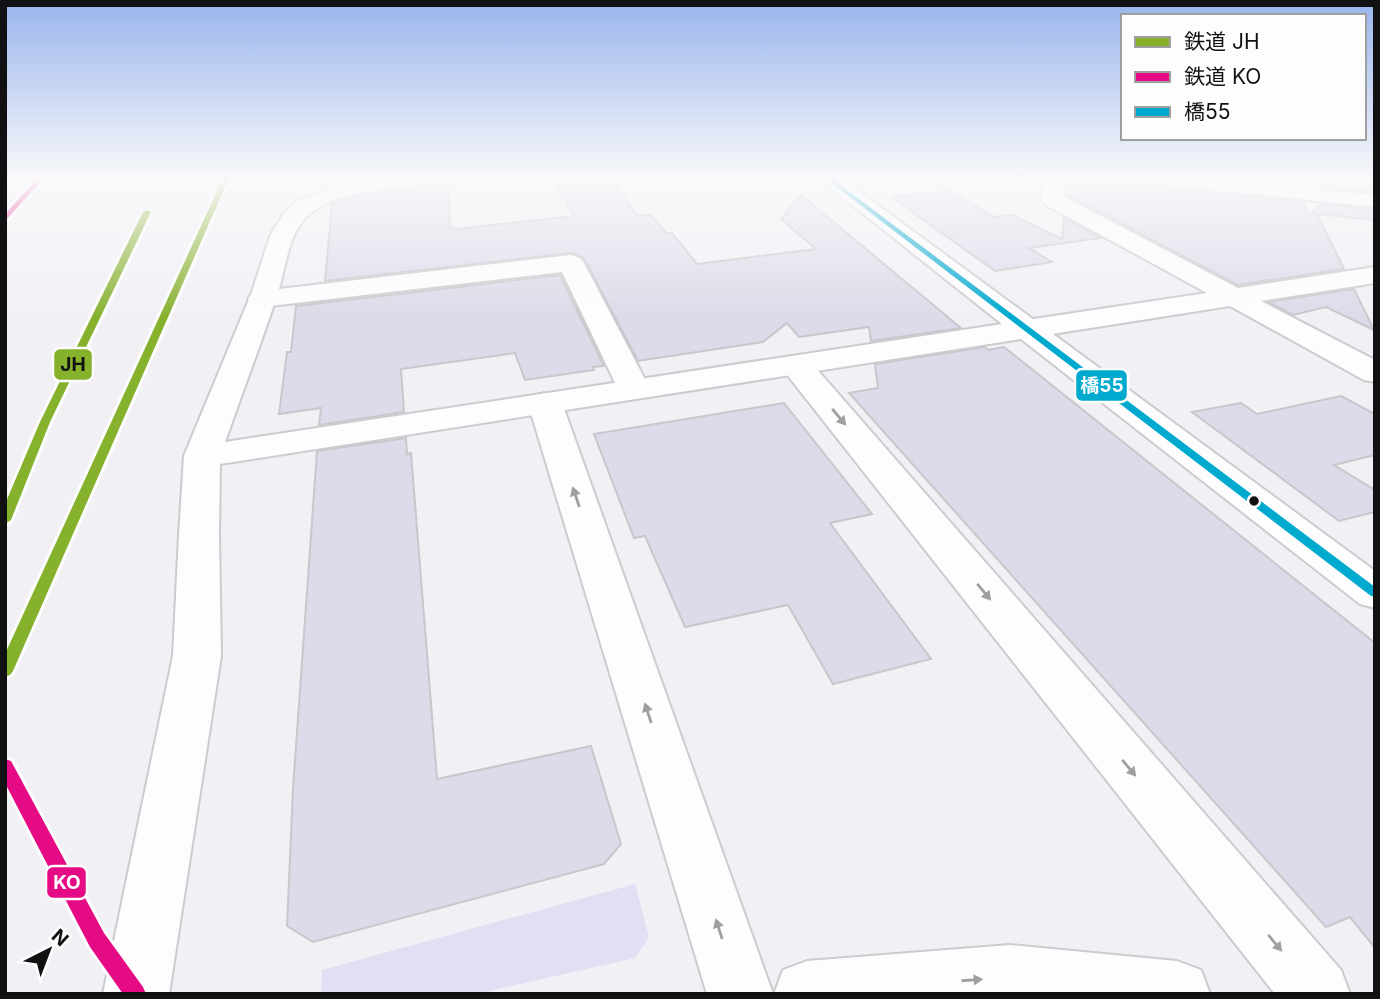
<svg xmlns="http://www.w3.org/2000/svg" width="1380" height="999" font-family="Inter,'Noto Sans JP',sans-serif">
  <style>
    .green { fill: #e2def3 }
    .building { fill: #dddae9; stroke: #c8c7cb; stroke-width: 2 }
    .lines { fill: none; stroke-linecap: round; stroke-linejoin: round }
    .street-casing { stroke: #cccbcf; stroke-width: 4 }
    .secondary-casing { stroke: #cccbcf; stroke-width: 4 }
    .street { fill: #fdfdfe; fill-rule: evenodd }
    .secondary { fill: #fdfdfe; fill-rule: evenodd }
    .bus-1-casing { stroke: #fdfdfe; stroke-width: 6 }
    .bus-1 { fill: #00a9ce; fill-rule: evenodd }
    .rail-1-casing { stroke: #fdfdfe; stroke-width: 6 }
    .rail-2-casing { stroke: #fdfdfe; stroke-width: 6 }
    .rail-1 { fill: #85b12d; fill-rule: evenodd }
    .rail-2 { fill: #e50b84; fill-rule: evenodd }
    .oneway { fill: #9f9fa0 }
    .bus-dot { fill: #111113; stroke: #fdfdfe; stroke-width: 2.5 }
    .line-badge { stroke: #fdfdfe; stroke-width: 2.5 }
    .badge-label { font-size: 19px; text-anchor: middle; font-weight: bold; fill: #fff }
    .pale-badge-label { font-size: 19px; text-anchor: middle; font-weight: bold; fill: #111 }
  </style>
  <rect width="100%" height="100%" fill="#f1f0f5"/>
  <!-- green -->
  <polygon class="green" points="635,884 649,937 635,958 476,994 321,994 322,970"/>
  <!-- building -->
  <g class="building">
    <polygon points="436,178 448,178 450,228 457,229 574,216 552,178 603,178 607,184 614,184 638,216 651,215 666,233 672,233 697,264 816,249 781,219 801,195 961,328 871,341 869,327 799,337 787,323 763,342 638,361 586,262 581,256 572,253 325,281 332,204 358,196 431,185"/>
    <polygon points="1069,178 1143,186 1143,183 1153,187 1303,202 1308,216 1322,204 1375,210 1375,220 1317,214 1344,269 1238,285 1067,195"/>
    <polygon points="1354,178 1375,178 1375,192 1341,189"/>
    <polygon points="949,191 994,217 1012,215 1062,239 1064,218 1101,238 1029,248 1052,262 995,271 891,197"/>
    <polygon points="560,275 604,366 593,367 594,370 525,380 515,353 401,369 404,412 319,425 321,408 279,414 287,352 291,352 296,306"/>
    <polygon points="1354,289 1374,330 1326,307 1293,315 1269,302"/>
    <polygon points="985,347 988,350 1004,347 1375,643 1375,948 1350,917 1326,927 849,393 878,388 875,364"/>
    <polygon points="1341,396 1375,414 1375,455 1334,465 1375,490 1375,512 1339,521 1192,412 1241,403 1257,414"/>
    <polygon points="784,403 872,514 830,523 931,659 833,684 788,605 685,627 645,536 634,538 594,434"/>
    <polygon points="406,438 407,454 411,453 437,779 591,746 621,844 604,864 313,942 287,926 293,789 317,451"/>
  </g>
  <g class="lines">
    <defs>
      <g id="street">
        <polygon points="1044,178 1064,178 1063,196 1238,288 1375,267 1375,283 1261,301 1375,360 1375,382 1364,380 1230,306 1027,338 1017,335 1013,329 1017,323 1027,320 1207,293 1044,204 1041,199"/>
        <polygon points="571,255 580,258 584,263 650,389 645,396 634,399 623,396 618,389 562,272 262,307 252,305 248,299 252,293 262,291"/>
        <polygon points="796,356 807,358 1341,970 1350,994 1275,994 785,372 781,365 785,358"/>
        <polygon points="545,393 557,396 562,403 773,994 707,994 528,403 533,396"/>
        <polygon points="199,522 213,526 219,535 221,656 169,994 103,994 173,656 179,535 185,526"/>
      </g>
      <g id="secondary">
        <path d="M 373,178 L 433,178 L 430,182 C 392,192 351,188 316,209 C 307,215 300,223 295,233 C 286,252 284,275 277,295 C 261,344 242,393 225,442 L 1002,324 L 818,178 L 841,178 L 1375,571 L 1375,608 L 1360,604 L 1021,339 L 220,464 L 219,535 L 213,544 L 199,548 L 185,544 L 179,535 L 184,456 L 252,292 L 270,236 L 284,213 L 299,200 L 326,190 Z"/>
        <polygon points="1143,178 1211,178 1375,195 1375,207 1153,184 1146,182"/>
        <polygon points="1010,945 1177,961 1201,970 1210,994 774,994 783,970 807,961"/>
      </g>
    </defs>
    <!-- street casing -->
    <use href="#street" class="street-casing"/>
    <!-- secondary casing -->
    <use href="#secondary" class="secondary-casing"/>
    <!-- street -->
    <use href="#street" class="street"/>
    <!-- secondary -->
    <use href="#secondary" class="secondary"/>
    <defs>
      <polygon id="bus-1" points="825,178 831,178 1375,587 1375,597 1371,596"/>
    </defs>
    <!-- bus-1 casing -->
    <use href="#bus-1" class="bus-1-casing"/>
    <!-- bus-1 -->
    <use href="#bus-1" class="bus-1"/>
    <defs>
      <g id="rail-1">
        <polygon points="223,178 229,178 13,671 10,675 5,677 5,654"/>
        <polygon points="147,210 151,212 50,422 11,520 5,524 5,504 40,422 143,212"/>
      </g>
      <g id="rail-2">
        <polygon points="38,178 44,178 5,221 5,214"/>
        <polygon points="5,759 11,761 104,933 143,987 146,994 123,994 90,947 5,783"/>
      </g>
    </defs>
    <!-- rail-1 casing -->
    <use href="#rail-1" class="rail-1-casing"/>
    <!-- rail-2 casing -->
    <use href="#rail-2" class="rail-2-casing"/>
    <!-- rail-1 -->
    <use href="#rail-1" class="rail-1"/>
    <!-- rail-2 -->
    <use href="#rail-2" class="rail-2"/>
  </g>
  <!-- one-way arrows -->
  <defs><path id="oneway-solid" d="M-6-.8H1V-3.2L6.5 0L1 3.2V.8H-6Z" transform="scale(1.75)"/></defs>
  <g class="oneway">
    <use href="#oneway-solid" transform="translate(839 417) rotate(50)"/>
    <use href="#oneway-solid" transform="translate(576 497) rotate(-109)"/>
    <use href="#oneway-solid" transform="translate(984 592) rotate(50)"/>
    <use href="#oneway-solid" transform="translate(648 713) rotate(-108)"/>
    <use href="#oneway-solid" transform="translate(1129 768) rotate(50)"/>
    <use href="#oneway-solid" transform="translate(719 929) rotate(-108)"/>
    <use href="#oneway-solid" transform="translate(1275 943) rotate(50)"/>
    <use href="#oneway-solid" transform="translate(972 980) rotate(-4)"/>
  </g>
  <!-- sky -->
  <linearGradient id="sky" x2="0" y2="1"><stop stop-color="#99b5ed"/><stop offset="0.56" stop-color="#f9f8fa"/><stop offset="1" stop-color="#f9f8fa" stop-opacity="0"/></linearGradient>
  <rect width="1380" height="318" fill="url(#sky)"/>
  <!-- markers -->
  <circle class="bus-dot" cx="1254" cy="501" r="6"/>
  <g class="line-badge">
    <rect x="53" y="348" width="40" height="33" rx="7" fill="#85b12d"/>
    <rect x="1075" y="369" width="53" height="33" rx="7" fill="#00a9ce"/>
    <rect x="46" y="866" width="41" height="33" rx="7" fill="#e50b84"/>
  </g>
  <g class="badge-label">
    <text x="1102" y="392">橋55</text>
    <text x="67" y="889">KO</text>
  </g>
  <g class="pale-badge-label">
    <text x="73" y="371">JH</text>
  </g>
  <!-- border -->
  <rect width="1380" height="999" fill="none" stroke="#111113" stroke-width="14"/>
  <!-- legend -->
  <rect x="1121" y="14" width="245" height="126" fill="#fdfdfe" stroke="#9f9fa0" stroke-width="2"/>
  <rect x="1135" y="37" width="35" height="10" fill="#85b12d" stroke="#9f9fa0" stroke-width="2"/>
  <text x="1184" y="49" font-size="21" fill="#111113">鉄道 JH</text>
  <rect x="1135" y="72" width="35" height="10" fill="#e50b84" stroke="#9f9fa0" stroke-width="2"/>
  <text x="1184" y="84" font-size="21" fill="#111113">鉄道 KO</text>
  <rect x="1135" y="107" width="35" height="10" fill="#00a9ce" stroke="#9f9fa0" stroke-width="2"/>
  <text x="1184" y="119" font-size="21" fill="#111113">橋55</text>
  <!-- north arrow -->
  <g transform="translate(49 950) rotate(42)" stroke="#fdfdfe" stroke-width="5" paint-order="stroke">
  <path d="M0-5L12 26L0 18L-12 26Z" fill="#111113"/>
  <text y="-10" font-size="19" font-weight="bold" text-anchor="middle" fill="#111113">N</text>
  </g>
</svg>
